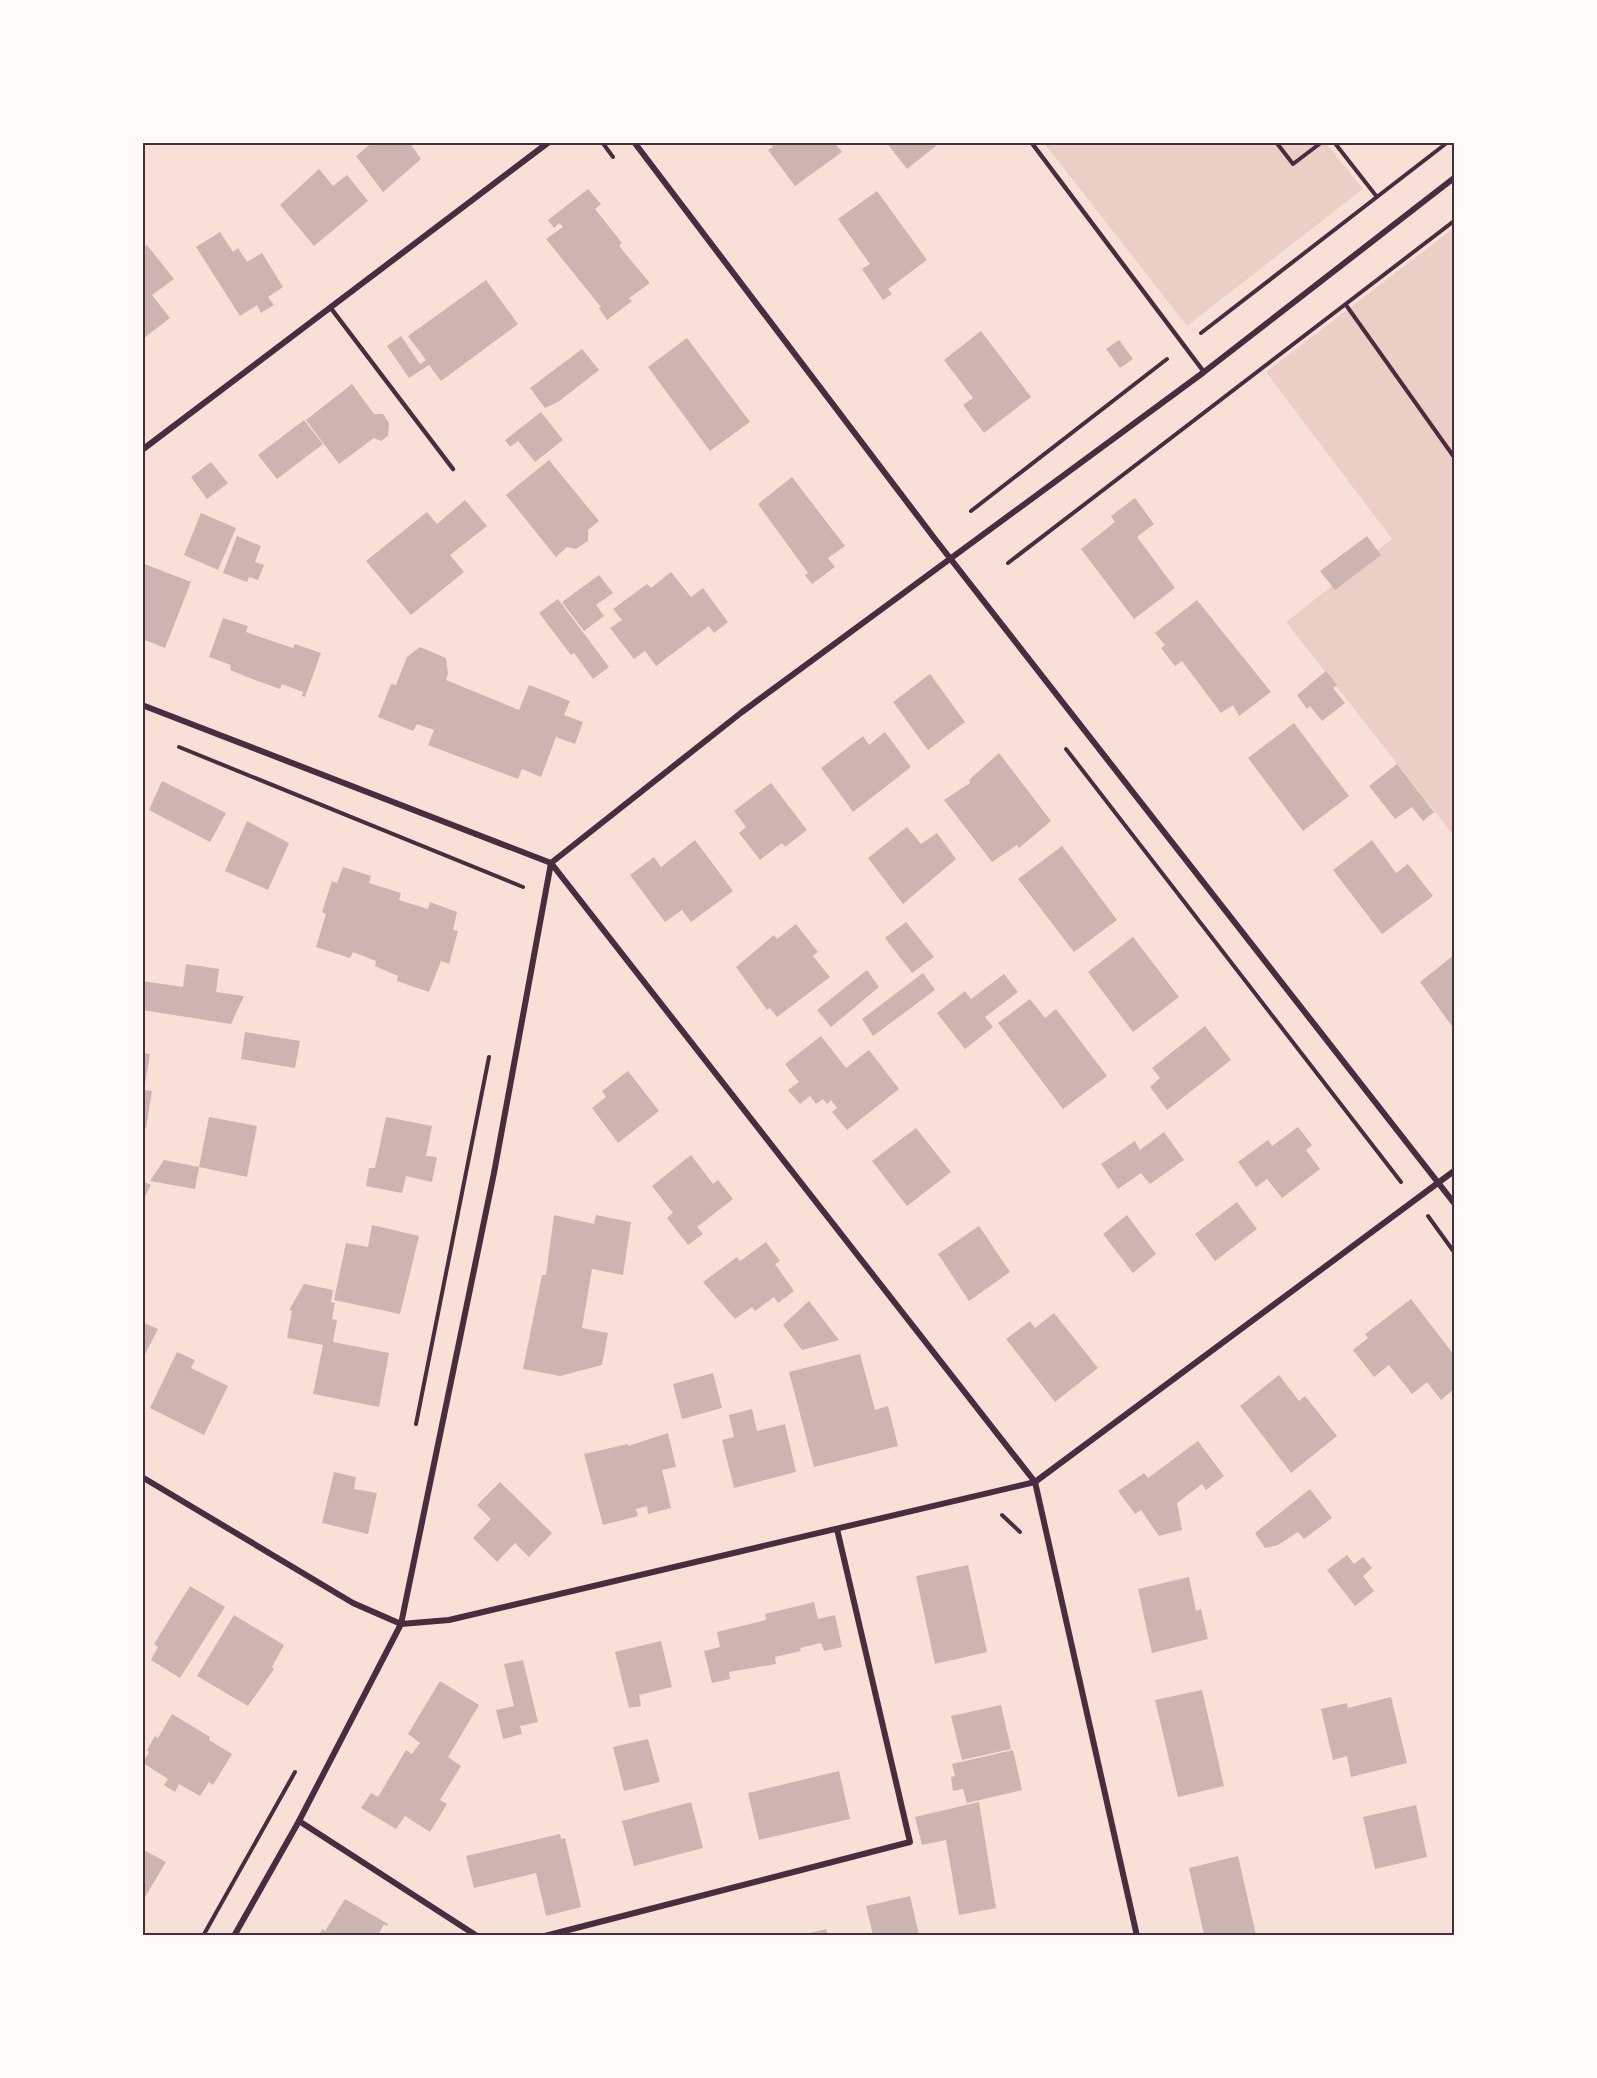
<svg xmlns="http://www.w3.org/2000/svg" width="1597" height="2078" font-family="Manrope,sans-serif">
  <style>
    .green { fill: #ebcfc5 }
    .building { fill: #ccb4b1 }
    .lines { fill: none; stroke-linecap: round; stroke-linejoin: round }
    .path { stroke: #4a2c40; stroke-width: 4 }
    .service { stroke: #4a2c40; stroke-width: 4.5 }
    .minor { stroke: #4a2c40; stroke-width: 6 }
    .neatline { fill: none; stroke: #4a2c40; stroke-width: 2 }
  </style>
  <rect width="100%" height="100%" fill="#f7e1d7"/>
  <!-- green -->
  <g class="green">
    <polygon points="1044,143 1326,143 1363,189 1187,326"/>
    <polygon points="1454,228 1454,836 1286,622 1392,539 1266,372"/>
  </g>
  <!-- building -->
  <g class="building">
    <polygon points="373,142 409,142 421,159 383,192 356,156"/>
    <polygon points="769,142 834,142 842,152 795,186 768,150 773,147"/>
    <polygon points="886,142 933,142 936,146 907,169"/>
    <polygon points="319,169 333,186 347,175 368,201 314,246 280,205"/>
    <polygon points="588,189 601,204 595,209 622,243 619,246 650,283 629,298 632,301 607,320 599,308 601,307 546,239 563,227 559,223 554,228 548,220"/>
    <polygon points="877,191 927,260 888,289 892,294 883,300 862,269 870,264 838,219"/>
    <polygon points="220,232 233,252 238,248 247,262 262,253 283,287 268,297 274,305 261,313 257,305 240,316 196,247"/>
    <polygon points="147,245 174,279 152,295 170,318 144,338 142,249"/>
    <polygon points="486,280 518,324 441,381 429,365 409,378 387,346 401,336 420,364 426,360 408,336"/>
    <polygon points="981,331 1031,397 984,433 963,405 973,398 944,360"/>
    <polygon points="687,338 750,422 710,451 648,367"/>
    <polygon points="1119,340 1133,359 1120,368 1106,349"/>
    <polygon points="582,349 599,370 558,402 545,408 530,388"/>
    <polygon points="352,384 374,414 383,414 389,423 388,436 381,441 374,438 339,464 306,420"/>
    <polygon points="541,412 563,440 535,462 518,441 510,447 505,440"/>
    <polygon points="304,420 323,444 277,479 258,455"/>
    <polygon points="549,460 599,521 588,530 588,541 576,549 567,547 556,557 506,495"/>
    <polygon points="211,462 228,483 207,499 191,477"/>
    <polygon points="792,477 845,546 828,558 835,567 812,584 805,575 808,573 758,504"/>
    <polygon points="1135,498 1154,524 1137,537 1175,588 1134,619 1081,549 1115,522 1111,516"/>
    <polygon points="465,500 487,526 450,555 464,572 411,615 366,561 427,512 437,524"/>
    <polygon points="201,513 236,528 218,570 184,555"/>
    <polygon points="237,536 261,546 255,562 264,565 258,580 249,577 247,582 223,573"/>
    <polygon points="1367,536 1381,555 1335,590 1320,571"/>
    <polygon points="142,563 191,582 165,648 142,639"/>
    <polygon points="671,572 691,597 703,588 728,622 714,633 709,626 656,666 645,651 634,659 610,628 622,620 613,609 647,584 651,588"/>
    <polygon points="599,575 613,593 596,605 604,616 584,631 562,602"/>
    <polygon points="558,599 609,667 593,679 574,653 571,655 539,613"/>
    <polygon points="1197,600 1271,692 1239,716 1233,705 1221,713 1182,661 1175,666 1161,648 1165,645 1155,633"/>
    <polygon points="223,618 248,626 246,632 269,640 293,648 295,644 321,653 305,697 302,696 303,692 282,684 280,689 255,680 230,670 231,665 209,657"/>
    <polygon points="420,647 446,658 448,674 446,680 519,710 529,685 570,701 564,715 583,722 575,744 556,737 541,777 522,769 518,779 428,745 434,730 417,724 413,731 378,717 391,684 396,685 407,657"/>
    <polygon points="1326,671 1337,685 1333,688 1345,703 1322,721 1310,706 1307,709 1297,695"/>
    <polygon points="930,674 965,722 928,750 893,702"/>
    <polygon points="1294,723 1349,796 1303,831 1248,758"/>
    <polygon points="885,732 911,767 853,812 821,768 863,736 869,745"/>
    <polygon points="999,753 1051,821 1019,848 1017,845 992,862 944,800 970,783 969,780"/>
    <polygon points="1397,764 1434,812 1423,821 1412,807 1395,819 1369,786"/>
    <polygon points="162,781 226,813 210,842 149,810"/>
    <polygon points="771,783 807,830 785,847 782,843 760,860 739,833 746,827 734,811"/>
    <polygon points="247,821 289,843 268,890 225,871"/>
    <polygon points="907,827 921,844 937,833 956,859 903,904 868,858"/>
    <polygon points="695,840 733,891 691,922 682,910 665,922 630,875 654,857 661,867"/>
    <polygon points="1372,840 1396,873 1408,864 1433,896 1382,934 1333,870"/>
    <polygon points="1062,846 1117,920 1074,952 1018,879"/>
    <polygon points="343,867 371,876 369,883 401,893 399,900 428,909 430,902 457,912 453,930 458,931 449,964 441,961 429,992 397,981 398,976 375,966 376,961 353,952 350,958 316,947 326,914 322,912 332,881 337,883"/>
    <polygon points="906,922 934,957 912,973 885,938"/>
    <polygon points="796,924 818,952 813,956 830,977 777,1017 770,1008 767,1010 736,967 774,935 777,939"/>
    <polygon points="1133,937 1179,997 1133,1032 1088,972"/>
    <polygon points="1454,955 1454,1029 1420,982"/>
    <polygon points="186,964 219,969 216,992 244,996 231,1024 142,1010 142,981 183,987"/>
    <polygon points="867,970 879,987 831,1027 817,1010"/>
    <polygon points="923,973 935,990 873,1036 862,1019"/>
    <polygon points="1004,974 1018,992 985,1017 993,1027 965,1049 937,1013 965,991 971,999"/>
    <polygon points="1030,999 1045,1018 1056,1009 1107,1076 1063,1109 998,1023"/>
    <polygon points="1205,1026 1231,1060 1167,1110 1150,1087 1160,1078 1152,1068"/>
    <polygon points="245,1032 300,1041 295,1068 241,1059"/>
    <polygon points="821,1036 846,1068 869,1050 899,1089 847,1130 832,1112 837,1108 831,1100 827,1104 823,1099 816,1104 810,1096 800,1104 788,1090 799,1082 785,1064"/>
    <polygon points="142,1053 150,1054 144,1090 152,1091 146,1128 142,1128"/>
    <polygon points="628,1071 659,1111 618,1143 592,1108 606,1097 602,1091"/>
    <polygon points="209,1117 257,1126 247,1177 199,1167"/>
    <polygon points="386,1117 432,1126 426,1156 437,1157 432,1182 406,1176 402,1193 366,1186 369,1168 375,1168"/>
    <polygon points="1298,1127 1312,1145 1306,1150 1320,1169 1282,1198 1267,1179 1256,1187 1238,1162 1268,1140 1272,1146"/>
    <polygon points="916,1128 951,1172 907,1206 872,1161"/>
    <polygon points="1164,1132 1184,1160 1150,1184 1141,1173 1118,1189 1101,1164 1135,1141 1140,1150"/>
    <polygon points="691,1155 713,1184 718,1180 733,1199 697,1227 703,1234 688,1245 667,1218 673,1213 652,1186"/>
    <polygon points="164,1160 199,1167 195,1189 150,1181"/>
    <polygon points="142,1181 151,1185 142,1202"/>
    <polygon points="1237,1202 1257,1229 1215,1261 1195,1234"/>
    <polygon points="554,1215 594,1224 596,1215 631,1222 623,1275 592,1269 582,1328 608,1333 602,1365 560,1376 523,1369 542,1275 546,1275"/>
    <polygon points="1127,1215 1156,1254 1133,1273 1103,1234"/>
    <polygon points="372,1225 419,1236 400,1314 334,1300 346,1243 368,1247"/>
    <polygon points="979,1226 1010,1272 969,1301 938,1254"/>
    <polygon points="766,1242 780,1261 775,1264 794,1291 778,1303 774,1297 755,1311 752,1307 735,1319 703,1282 737,1257 740,1261"/>
    <polygon points="304,1284 333,1290 331,1302 335,1303 332,1319 337,1320 333,1342 389,1353 379,1407 313,1394 323,1345 287,1338 292,1311 289,1310"/>
    <polygon points="1411,1299 1454,1355 1454,1389 1441,1400 1427,1382 1412,1394 1389,1365 1374,1377 1353,1350 1368,1338 1365,1334"/>
    <polygon points="809,1301 839,1340 802,1350 783,1325"/>
    <polygon points="1054,1313 1098,1368 1055,1402 1006,1339 1030,1321 1035,1328"/>
    <polygon points="142,1322 158,1329 142,1360"/>
    <polygon points="177,1352 195,1360 191,1368 228,1386 204,1435 150,1408"/>
    <polygon points="860,1354 875,1410 888,1406 898,1446 814,1467 789,1372"/>
    <polygon points="713,1373 722,1408 682,1419 673,1384"/>
    <polygon points="1279,1375 1299,1401 1305,1396 1337,1436 1291,1473 1240,1406"/>
    <polygon points="752,1409 757,1431 785,1424 796,1472 734,1488 722,1440 734,1437 729,1415"/>
    <polygon points="668,1433 676,1467 662,1470 671,1508 648,1514 647,1506 636,1509 638,1516 603,1525 584,1454 628,1444 628,1446"/>
    <polygon points="1198,1441 1224,1476 1206,1490 1202,1484 1177,1503 1182,1530 1159,1536 1141,1510 1135,1514 1118,1491 1144,1473 1148,1478"/>
    <polygon points="334,1472 356,1477 354,1489 377,1493 368,1534 322,1523"/>
    <polygon points="500,1482 552,1533 529,1557 515,1543 497,1562 473,1538 491,1519 477,1505"/>
    <polygon points="1310,1489 1332,1518 1304,1539 1298,1532 1278,1545 1265,1548 1255,1533"/>
    <polygon points="1347,1555 1354,1564 1363,1557 1372,1568 1363,1576 1374,1591 1355,1606 1327,1570"/>
    <polygon points="968,1565 987,1652 935,1664 916,1576"/>
    <polygon points="1189,1577 1196,1611 1201,1609 1208,1639 1152,1653 1138,1589"/>
    <polygon points="190,1586 225,1607 180,1678 151,1660 158,1647 154,1644"/>
    <polygon points="814,1602 818,1619 835,1615 842,1647 824,1651 821,1643 800,1648 801,1651 775,1657 776,1664 729,1672 730,1679 712,1683 704,1651 720,1647 717,1632 766,1620 765,1614"/>
    <polygon points="234,1615 284,1645 272,1667 274,1669 248,1706 197,1676"/>
    <polygon points="661,1641 672,1687 639,1695 641,1706 629,1708 615,1652"/>
    <polygon points="523,1660 538,1722 520,1726 522,1734 503,1739 496,1710 514,1706 504,1664"/>
    <polygon points="440,1681 479,1705 448,1757 461,1766 440,1800 447,1804 430,1832 405,1816 396,1829 361,1808 371,1793 378,1797 406,1750 412,1754 420,1743 408,1734"/>
    <polygon points="1202,1690 1224,1786 1178,1797 1155,1700"/>
    <polygon points="1391,1697 1407,1763 1351,1777 1347,1756 1333,1760 1321,1709 1347,1703 1348,1708"/>
    <polygon points="1001,1705 1011,1749 962,1760 951,1716"/>
    <polygon points="172,1714 210,1737 209,1740 232,1754 213,1785 209,1782 200,1796 179,1784 175,1792 164,1785 168,1779 143,1763 149,1752 147,1750 155,1736 158,1738"/>
    <polygon points="648,1739 660,1782 624,1791 613,1747"/>
    <polygon points="1013,1750 1022,1790 967,1803 963,1789 953,1791 951,1777 955,1776 952,1764"/>
    <polygon points="839,1771 850,1819 759,1840 748,1793"/>
    <polygon points="691,1802 703,1848 634,1866 622,1821"/>
    <polygon points="979,1802 996,1908 959,1915 946,1840 922,1845 915,1817"/>
    <polygon points="1416,1805 1427,1857 1375,1869 1363,1817"/>
    <polygon points="560,1834 561,1839 565,1838 581,1907 546,1916 536,1873 474,1888 466,1856"/>
    <polygon points="142,1849 166,1862 142,1902"/>
    <polygon points="1238,1856 1256,1935 1204,1935 1189,1868"/>
    <polygon points="910,1896 919,1935 873,1935 866,1906"/>
    <polygon points="345,1899 388,1924 387,1926 384,1924 378,1935 319,1935 322,1929 325,1931"/>
    <polygon points="826,1929 828,1935 802,1935"/>
  </g>
  <g class="lines">
    <!-- path -->
    <g class="path">
      <polyline points="602,142 613,157"/>
      <polyline points="1276,142 1293,164 1322,142"/>
      <polyline points="1334,142 1377,197"/>
      <polyline points="1346,305 1454,457"/>
      <polyline points="1201,333 1448,142"/>
      <polyline points="971,511 1167,359"/>
      <polyline points="1008,563 1454,221"/>
      <polyline points="179,747 523,887"/>
      <polyline points="1066,749 1401,1182"/>
      <polyline points="1428,1216 1454,1252"/>
      <polyline points="416,1424 489,1057"/>
      <polyline points="1002,1515 1020,1532"/>
      <polyline points="203,1936 295,1772"/>
    </g>
    <!-- service -->
    <g class="service">
      <polyline points="1031,142 1204,372"/>
      <polyline points="330,307 453,469"/>
    </g>
    <!-- minor -->
    <g class="minor">
      <polyline points="634,142 935,539 1454,1203"/>
      <polyline points="142,450 549,142"/>
      <polyline points="142,705 551,863 1035,1482 1137,1936"/>
      <polyline points="142,1477 353,1603 401,1624 449,1620 1035,1482 1454,1171"/>
      <polyline points="299,1821 477,1936"/>
      <polyline points="234,1936 299,1821 401,1624 494,1173 551,863 742,712 1204,372 1454,178"/>
      <polyline points="545,1936 910,1842 837,1529"/>
    </g>
  </g>
  <!-- border -->
  <rect width="1597" height="2078" fill="none" stroke="#fffaf5" stroke-width="288"/>
  <rect x="144" y="144" width="1309" height="1790" class="neatline"/>
</svg>
